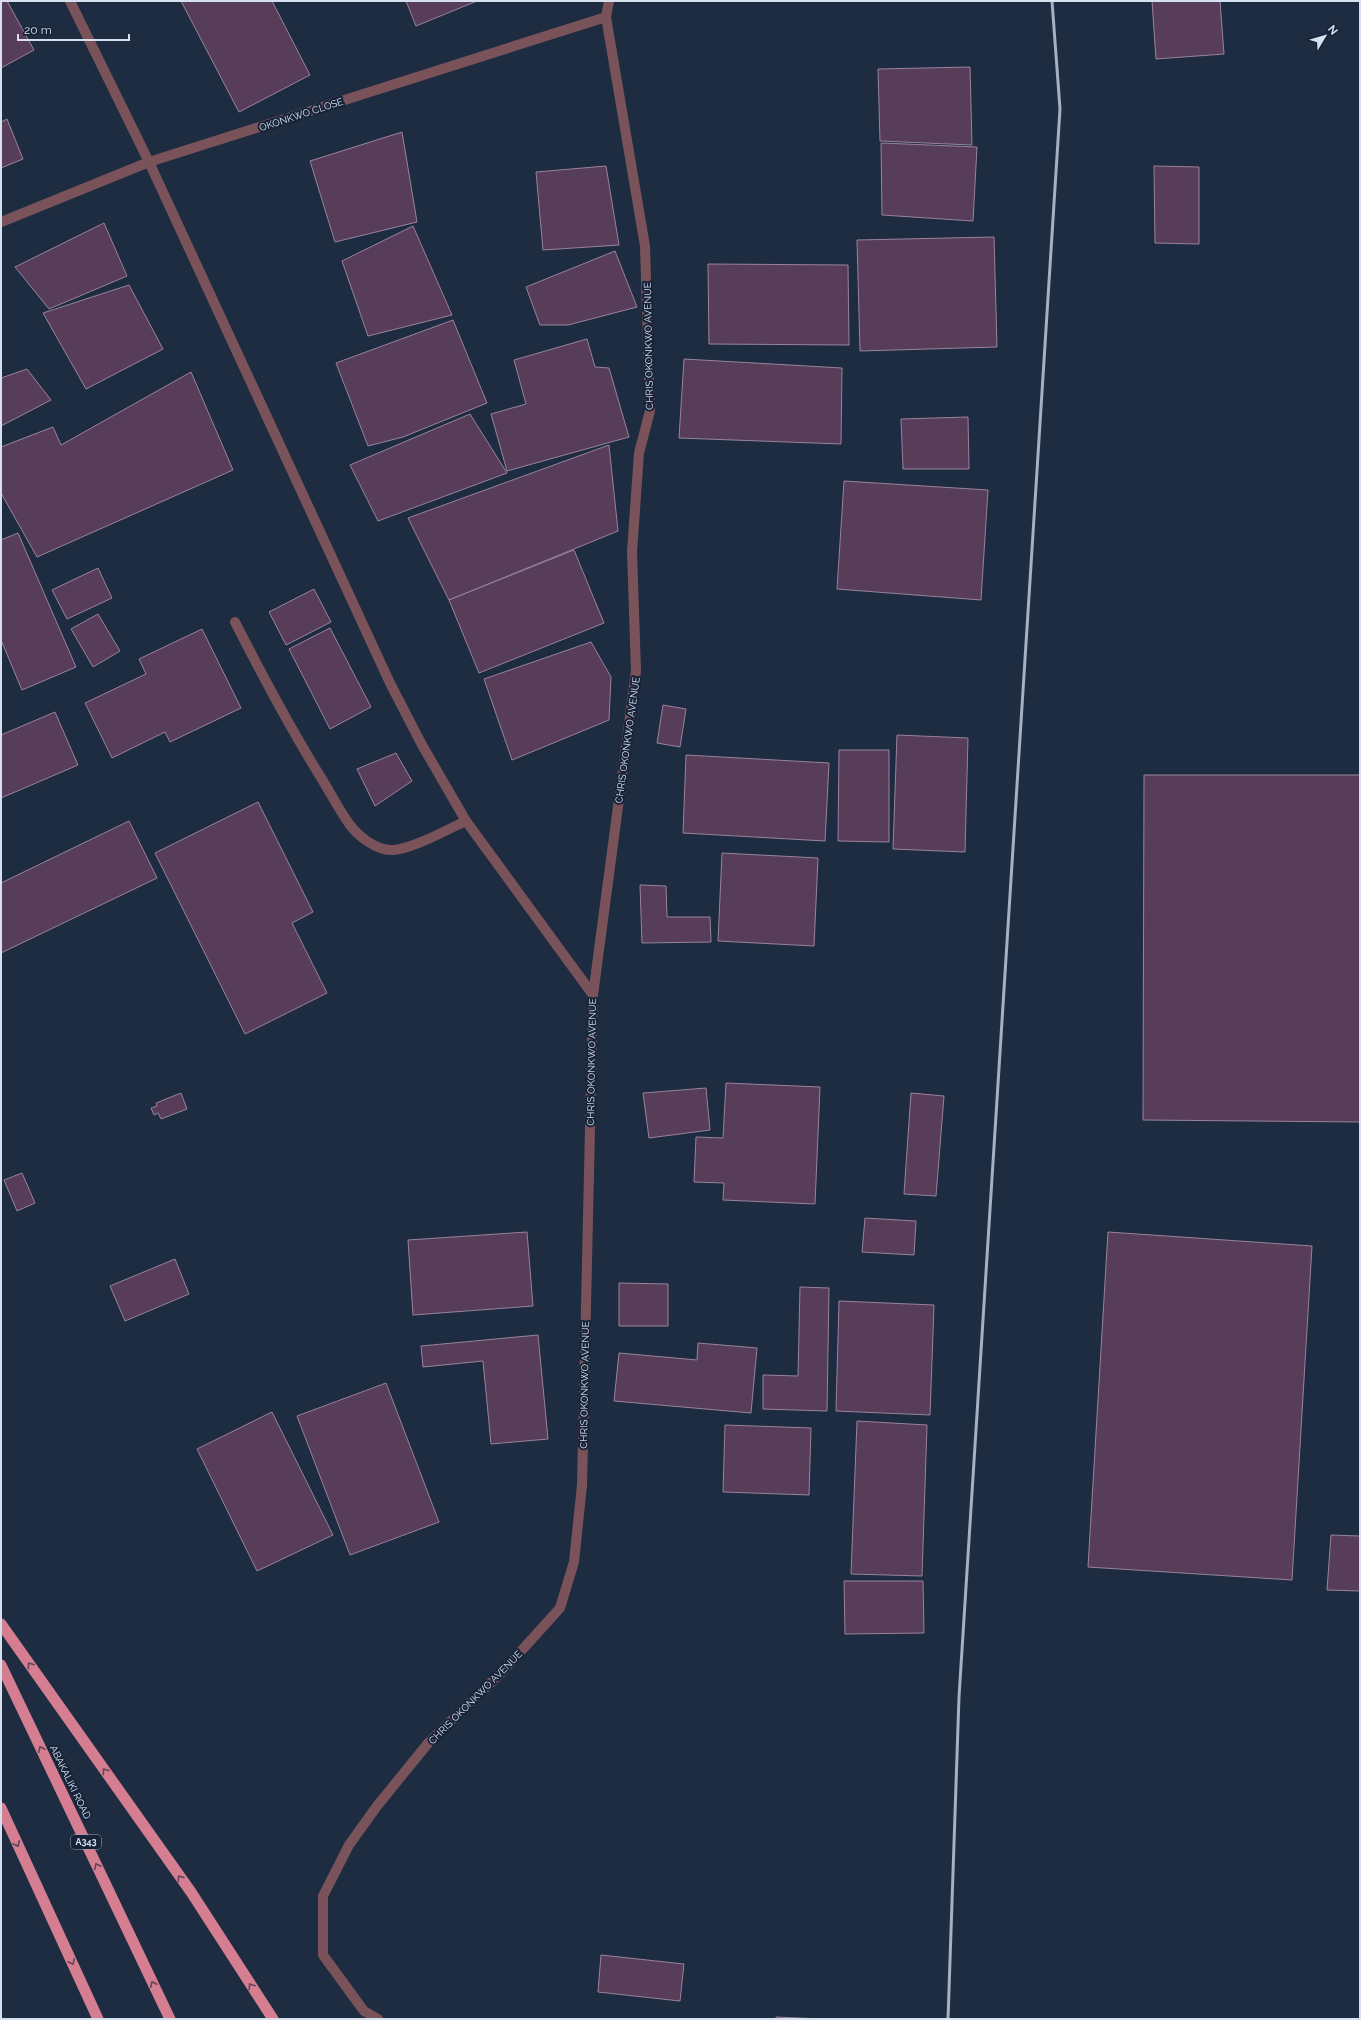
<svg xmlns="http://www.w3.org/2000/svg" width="1361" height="2020" font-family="Raleway,sans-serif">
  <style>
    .building { fill: #583d5a; stroke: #99839b }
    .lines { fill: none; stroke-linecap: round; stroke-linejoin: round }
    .minor { stroke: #7a535a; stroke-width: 10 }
    .trunk { stroke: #d57e91; stroke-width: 11 }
    .rail { stroke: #a5b0c0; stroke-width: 3 }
    .oneway { stroke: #62475b }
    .labels { text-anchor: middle; stroke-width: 4; stroke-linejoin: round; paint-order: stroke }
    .shield { fill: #152237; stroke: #9da7b8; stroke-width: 1 }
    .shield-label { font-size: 9px; font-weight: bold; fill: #d7e0ef }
    .street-label { font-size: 10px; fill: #d7e0ef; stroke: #152237 }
  </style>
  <rect width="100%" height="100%" fill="#1e2c41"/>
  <!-- building -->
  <g class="building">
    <polygon points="1,1 7,1 34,50 1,68"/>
    <polygon points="181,1 272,1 310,75 239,112"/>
    <polygon points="406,1 477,1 416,26"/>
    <polygon points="1152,1 1220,1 1224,54 1156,59"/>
    <polygon points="970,67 972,145 880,141 878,69"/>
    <polygon points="7,119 23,159 1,168 1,122"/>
    <polygon points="402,132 417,222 335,242 310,161"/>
    <polygon points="881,143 977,147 973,221 882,215"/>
    <polygon points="606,166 619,245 543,250 536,172"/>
    <polygon points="1154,166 1199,167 1199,244 1155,243"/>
    <polygon points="104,223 127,276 49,309 15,267"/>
    <polygon points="413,226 452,315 368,336 342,261"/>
    <polygon points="994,237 997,347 860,351 857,240"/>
    <polygon points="615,251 637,307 568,325 540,325 526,287"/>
    <polygon points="708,264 848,265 849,345 709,344"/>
    <polygon points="129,285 163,349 86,389 43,313"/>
    <polygon points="453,320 487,403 403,437 368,446 336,363"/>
    <polygon points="587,339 595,367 609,368 629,437 507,471 491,414 526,404 514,360"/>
    <polygon points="684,359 842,368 841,444 679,438"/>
    <polygon points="27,369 51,400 1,426 1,378"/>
    <polygon points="191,372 233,470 37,557 1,493 1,447 53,427 61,445"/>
    <polygon points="470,414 507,473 378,521 350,465"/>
    <polygon points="968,417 969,469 903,469 901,419"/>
    <polygon points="609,445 618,531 449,600 408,518"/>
    <polygon points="844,481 988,490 981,600 837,589"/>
    <polygon points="18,533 76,667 22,690 1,640 1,540"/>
    <polygon points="574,550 604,623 479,673 449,600"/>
    <polygon points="98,568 112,598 67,619 52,590"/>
    <polygon points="314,589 331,622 286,645 269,612"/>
    <polygon points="98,614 120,651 93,667 71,629"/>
    <polygon points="330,628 371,707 330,729 289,649"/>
    <polygon points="202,629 241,708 170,742 165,732 112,758 85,703 146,674 139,659"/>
    <polygon points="591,642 611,677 609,720 512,760 484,679"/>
    <polygon points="663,705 686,709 680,747 657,743"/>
    <polygon points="55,712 78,765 1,798 1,735"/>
    <polygon points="897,735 968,738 965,852 893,849"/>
    <polygon points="839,750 889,750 889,842 838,841"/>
    <polygon points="396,753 412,781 375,806 357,769"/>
    <polygon points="686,755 829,763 825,841 683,833"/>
    <polygon points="1144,775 1360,775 1360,1122 1143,1120"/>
    <polygon points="258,802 313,912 292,923 327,993 245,1034 155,853"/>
    <polygon points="129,821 157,878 1,953 1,883"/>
    <polygon points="722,853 818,858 814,946 718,941"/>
    <polygon points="640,885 666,886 667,917 710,917 711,942 642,943"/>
    <polygon points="726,1083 820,1087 815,1204 723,1200 724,1183 694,1182 696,1137 723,1138"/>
    <polygon points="706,1088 710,1130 649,1138 643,1093"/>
    <polygon points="181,1093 187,1109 161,1119 158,1113 154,1115 151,1108 157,1106 156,1103"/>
    <polygon points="911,1093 944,1096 936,1196 904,1194"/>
    <polygon points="22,1173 35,1203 17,1211 4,1180"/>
    <polygon points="865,1218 916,1221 914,1255 862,1252"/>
    <polygon points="527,1232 533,1306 413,1315 408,1240"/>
    <polygon points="1108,1232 1312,1246 1292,1580 1088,1567"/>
    <polygon points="175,1259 189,1294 125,1321 110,1286"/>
    <polygon points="619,1283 668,1284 668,1326 619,1326"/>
    <polygon points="800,1287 829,1288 827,1411 763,1409 763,1375 798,1376"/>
    <polygon points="839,1301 934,1305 930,1415 836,1411"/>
    <polygon points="538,1335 548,1439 491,1444 483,1361 423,1367 421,1346"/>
    <polygon points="698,1343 757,1348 751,1413 614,1401 619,1353 697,1360"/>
    <polygon points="386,1383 439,1522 350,1555 297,1416"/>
    <polygon points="272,1412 333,1535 257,1571 197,1449"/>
    <polygon points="857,1421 927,1425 922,1576 851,1574"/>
    <polygon points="725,1425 811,1428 809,1495 723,1492"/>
    <polygon points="1331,1535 1360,1536 1360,1591 1327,1590"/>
    <polygon points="844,1581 923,1581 924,1633 845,1634"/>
    <polygon points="601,1955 684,1964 680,2001 598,1992"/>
    <polygon points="776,2017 822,2019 776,2019"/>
  </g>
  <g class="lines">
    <!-- minor -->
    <g class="minor">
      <polyline points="70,1 149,162 390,683 422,745 466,821 593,995"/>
      <polyline points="1,222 149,162 606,17"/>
      <path d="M 235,622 C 262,675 289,726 320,776 C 330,792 339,810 350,825 C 358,836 376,850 391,850 C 409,851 448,829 466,821"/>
      <polyline points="378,2019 364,2011 323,1955 323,1896 349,1845 377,1806 429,1742 503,1671 560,1608 574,1562 582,1485 593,995 636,671 632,552 639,453 650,411 645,246 606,17 609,1"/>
    </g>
    <!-- trunk -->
    <g class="trunk">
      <polyline points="1,1624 191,1892 273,2019"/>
      <polyline points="1,1665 170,2019"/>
      <polyline points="1,1808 98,2019"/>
    </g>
    <!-- rail -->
    <polyline class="rail" points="948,2019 959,1697 1060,109 1052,1"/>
  </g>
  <!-- one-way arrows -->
  <defs><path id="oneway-chevron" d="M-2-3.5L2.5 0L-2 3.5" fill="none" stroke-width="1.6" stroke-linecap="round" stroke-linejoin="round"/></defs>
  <g class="oneway">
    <use href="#oneway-chevron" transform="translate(30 1665) rotate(-125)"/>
    <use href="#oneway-chevron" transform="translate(41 1749) rotate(-116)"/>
    <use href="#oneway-chevron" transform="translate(105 1771) rotate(-125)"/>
    <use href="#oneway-chevron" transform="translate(17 1844) rotate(65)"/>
    <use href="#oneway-chevron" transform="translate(97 1866) rotate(-116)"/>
    <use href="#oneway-chevron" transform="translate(180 1878) rotate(-125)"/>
    <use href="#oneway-chevron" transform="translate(72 1962) rotate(65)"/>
    <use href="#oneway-chevron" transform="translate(153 1984) rotate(-116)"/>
    <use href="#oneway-chevron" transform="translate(251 1986) rotate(-123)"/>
  </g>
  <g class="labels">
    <!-- shield labels -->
    <rect class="shield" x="71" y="1835" width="30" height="14" rx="3"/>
    <g class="shield-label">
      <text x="86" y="1845">A343</text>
    </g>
    <!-- street labels -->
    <g class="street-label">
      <text transform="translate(301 114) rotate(-18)" y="4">OKONKWO CLOSE</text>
      <text transform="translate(648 346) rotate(-91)" y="4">CHRIS OKONKWO AVENUE</text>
      <text transform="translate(627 740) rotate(-82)" y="4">CHRIS OKONKWO AVENUE</text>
      <text transform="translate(591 1062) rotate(-89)" y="4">CHRIS OKONKWO AVENUE</text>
      <text transform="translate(584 1385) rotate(-89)" y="4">CHRIS OKONKWO AVENUE</text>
      <text transform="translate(475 1697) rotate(-45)" y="4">CHRIS OKONKWO AVENUE</text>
      <text transform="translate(71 1782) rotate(64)" y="4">ABAKALIKI ROAD</text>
    </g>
  </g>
  <!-- border -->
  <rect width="1361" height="2020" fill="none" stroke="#d7e0ef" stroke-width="4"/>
  <!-- north arrow -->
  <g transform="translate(1325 36) rotate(52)" stroke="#152237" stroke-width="3" paint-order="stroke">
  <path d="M0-3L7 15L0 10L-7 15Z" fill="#d7e0ef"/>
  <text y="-6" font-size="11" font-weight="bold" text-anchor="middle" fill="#d7e0ef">N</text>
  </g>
  <!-- scale -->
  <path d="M18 34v6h111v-6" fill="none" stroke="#d7e0ef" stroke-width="2"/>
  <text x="24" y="34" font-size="12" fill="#d7e0ef" stroke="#152237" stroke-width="3" paint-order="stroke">20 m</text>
</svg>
